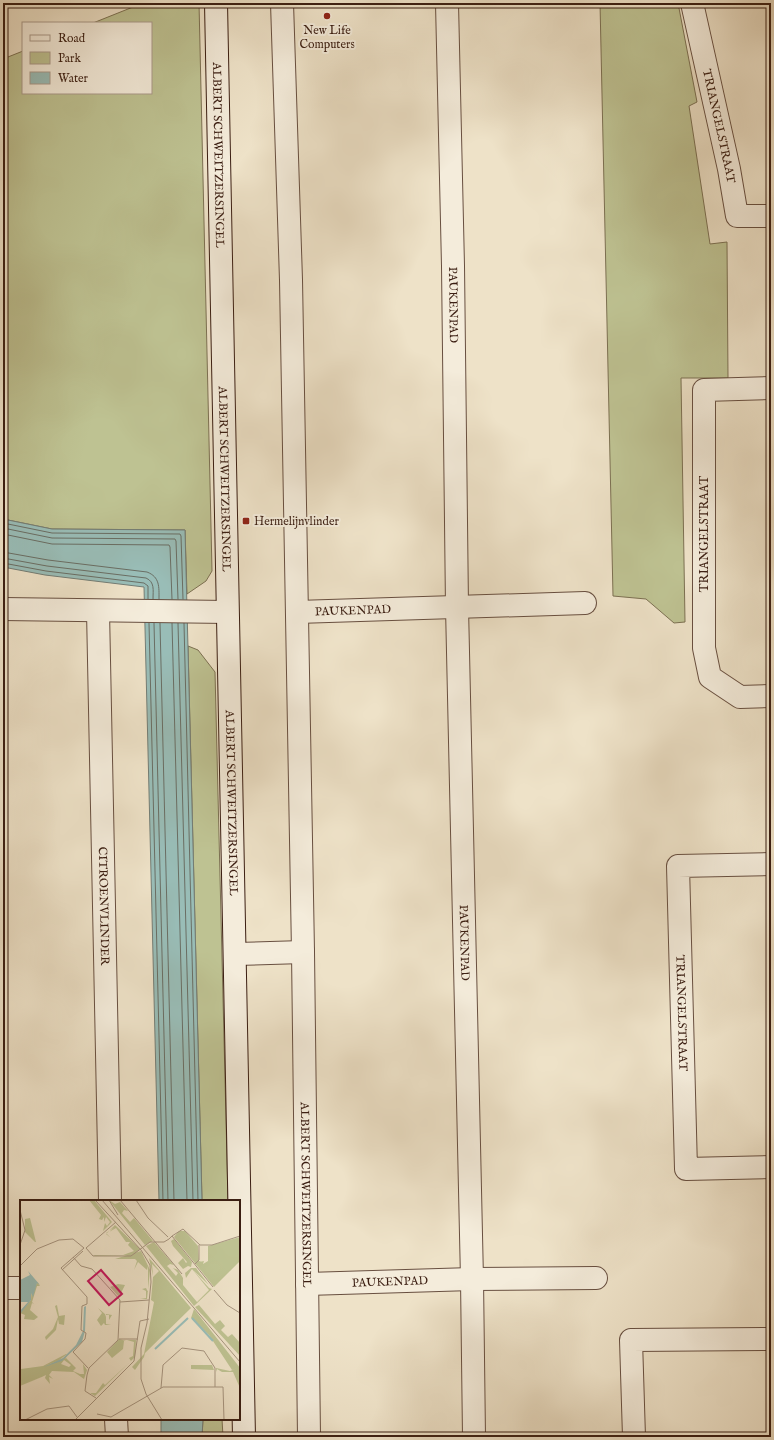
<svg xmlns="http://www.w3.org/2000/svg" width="774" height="1440" font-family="'IM FELL English',serif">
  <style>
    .green { fill: #bec292; stroke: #7c7052 }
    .water { fill: #99bdb7; stroke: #737d75 }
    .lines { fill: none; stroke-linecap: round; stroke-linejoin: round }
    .shore { stroke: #6a6e64; stroke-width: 1 }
    .street-casing { stroke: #684f40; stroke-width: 24 }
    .secondary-casing { stroke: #3b1e12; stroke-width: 24 }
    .street { stroke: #f4ecdb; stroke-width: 22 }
    .secondary { stroke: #f4ecdb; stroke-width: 22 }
    .poi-dot { fill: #8f2418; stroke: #f4ecdb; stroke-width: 1.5 }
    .labels { text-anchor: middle; stroke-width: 4; stroke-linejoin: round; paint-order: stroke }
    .poi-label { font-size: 12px; fill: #3b1e12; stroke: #f4ecdb }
    .street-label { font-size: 12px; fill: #3b1e12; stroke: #f4ecdb }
    .inset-river { fill: none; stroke: #99bdb7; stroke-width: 2 }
    .inset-road { fill: none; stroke: #a6947f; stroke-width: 1 }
    .view { fill: #c2185b; fill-opacity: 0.15; stroke: #c2185b; stroke-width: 2 }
    .inset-edge { fill: none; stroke: #3b1e12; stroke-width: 2 }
  </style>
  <rect width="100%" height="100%" fill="#eee2c8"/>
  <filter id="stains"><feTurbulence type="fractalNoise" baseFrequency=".005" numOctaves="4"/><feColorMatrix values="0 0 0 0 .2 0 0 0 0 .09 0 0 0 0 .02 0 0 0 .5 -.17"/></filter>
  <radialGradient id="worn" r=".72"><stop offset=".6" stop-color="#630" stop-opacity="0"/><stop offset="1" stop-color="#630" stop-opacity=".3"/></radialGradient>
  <!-- green -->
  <g class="green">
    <polygon points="143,3 199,3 212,571 206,581 187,594 185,530 52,529 3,519 3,59 23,51 23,93 151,93 151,23 93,23"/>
    <polygon points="600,3 678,3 697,102 689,106 710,244 727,242 728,378 681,378 685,622 674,623 646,599 613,596"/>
    <polygon points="188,646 198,650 215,672 228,1201 202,1201"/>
    <polygon points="203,1419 222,1419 223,1437 202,1437"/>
  </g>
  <!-- water -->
  <g class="water">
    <polygon points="3,519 52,529 185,530 202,1201 159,1201 144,587 45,575 3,567"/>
    <polygon points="161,1419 203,1419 202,1437 161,1437"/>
  </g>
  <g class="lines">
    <!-- shore -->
    <g class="shore">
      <polyline points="3,523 52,533 180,534 181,536 183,599"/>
      <polyline points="3,528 52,538 175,539 176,541 178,599"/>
      <polyline points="3,534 52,544 169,545 170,547 172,599"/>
      <path d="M 3,552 L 48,560 L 147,572 C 160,577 159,587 159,599"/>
      <path d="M 3,558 L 47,566 L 146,578 C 155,582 153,590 153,599"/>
      <polyline points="3,563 46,571 144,583 148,586 148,599"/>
      <polyline points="149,623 163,1201"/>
      <polyline points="154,623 168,1201"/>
      <polyline points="160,623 174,1201"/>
      <polyline points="172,623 187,1201"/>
      <polyline points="178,623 193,1201"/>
      <polyline points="184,623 198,1201"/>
    </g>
    <defs>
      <g id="street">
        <path id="s1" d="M 282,3 L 291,280 L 303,952 L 309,1437"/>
        <path id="s2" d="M 447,3 L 453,266 L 457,607 L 472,1279 L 474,1437"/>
        <path id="s3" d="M 692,3 L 729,169 L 737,216 L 771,216"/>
        <polyline points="771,388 704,390 704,648 710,677 740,697 771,696"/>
        <polyline points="3,609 227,612"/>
        <path id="s4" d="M 98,611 L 110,1201"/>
        <path id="s5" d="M 297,612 L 585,603"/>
        <path id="s6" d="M 771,864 L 678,866 L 686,1169 L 771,1167"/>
        <polyline points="235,954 303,952"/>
        <path id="s7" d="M 307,1284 L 472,1279 L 596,1278"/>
        <polyline points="3,1288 21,1288"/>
        <polyline points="116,1419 117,1437"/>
        <polyline points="634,1437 631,1340 771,1339"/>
      </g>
      <g id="secondary">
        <path id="s8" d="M 216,3 C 223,481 237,959 244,1437"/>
      </g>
    </defs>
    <!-- street casing -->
    <use href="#street" class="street-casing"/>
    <!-- secondary casing -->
    <use href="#secondary" class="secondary-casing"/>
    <!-- street -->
    <use href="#street" class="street"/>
    <!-- secondary -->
    <use href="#secondary" class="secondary"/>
  </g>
  <!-- markers -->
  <g class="poi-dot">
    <circle cx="327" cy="16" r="4"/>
    <rect x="242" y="517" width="8" height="8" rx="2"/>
  </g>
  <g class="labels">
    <!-- poi labels -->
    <g class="poi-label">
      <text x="327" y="34">New Life<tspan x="327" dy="14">Computers</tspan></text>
      <text x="254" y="525" text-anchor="start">Hermelijnvlinder</text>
    </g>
    <!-- street labels -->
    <g class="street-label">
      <text dy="4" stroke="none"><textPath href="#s3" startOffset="126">TRIANGELSTRAAT</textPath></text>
      <text dy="4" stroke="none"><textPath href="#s8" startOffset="152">ALBERT SCHWEITZERSINGEL</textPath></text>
      <text dy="4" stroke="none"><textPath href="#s2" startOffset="302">PAUKENPAD</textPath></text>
      <text dy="4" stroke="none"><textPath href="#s8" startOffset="476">ALBERT SCHWEITZERSINGEL</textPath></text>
      <text transform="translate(704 534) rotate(-90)" y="4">TRIANGELSTRAAT</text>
      <text dy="4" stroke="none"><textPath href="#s5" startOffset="56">PAUKENPAD</textPath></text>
      <text dy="4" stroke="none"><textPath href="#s8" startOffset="800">ALBERT SCHWEITZERSINGEL</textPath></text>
      <text dy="4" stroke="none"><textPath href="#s4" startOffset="295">CITROENVLINDER</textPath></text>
      <text dy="4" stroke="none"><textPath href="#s2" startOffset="940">PAUKENPAD</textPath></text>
      <text dy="4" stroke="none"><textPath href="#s6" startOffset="240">TRIANGELSTRAAT</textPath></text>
      <text dy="4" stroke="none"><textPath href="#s1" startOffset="1192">ALBERT SCHWEITZERSINGEL</textPath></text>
      <text dy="4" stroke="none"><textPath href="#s7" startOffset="83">PAUKENPAD</textPath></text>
    </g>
  </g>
  <!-- overview -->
  <g transform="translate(20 1200)">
    <rect width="220" height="220" fill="#eee2c8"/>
    <path d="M 69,0 L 74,0 L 92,22 L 83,31 L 85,23 L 87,26 L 90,22 L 86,17 L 84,22 L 84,17 L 82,20 L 79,19 L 81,15 ZM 89,0 L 95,4 L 100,2 L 108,11 L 104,10 L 102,13 L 110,22 L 114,18 L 133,41 L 125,45 ZM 10,18 L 16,42 L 15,42 L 5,32 L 5,19 ZM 95,25 L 120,49 L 113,55 L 75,56 L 73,55 L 103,55 L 114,51 L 108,45 L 110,42 L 106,42 L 96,28 L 89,32 L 95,27 L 86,33 L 91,38 L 86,34 ZM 159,31 L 165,31 L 178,46 L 179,61 L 181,61 L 179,62 L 184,61 L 183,64 L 188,61 L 188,46 L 220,37 L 220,61 L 194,87 L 154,37 ZM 154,39 L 172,62 L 171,67 L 168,66 L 163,69 L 158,63 L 163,58 L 166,63 L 167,62 L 153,46 L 151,41 ZM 134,42 L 154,65 L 150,64 L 147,66 L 149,68 L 156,76 L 158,73 L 153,68 L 158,70 L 163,78 L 163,85 L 177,102 L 189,90 L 172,69 L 166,78 L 165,73 L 171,68 L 176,68 L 189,85 L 173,70 L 189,88 L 192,89 L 174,106 L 126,46 ZM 121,51 L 130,70 L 127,99 L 120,99 L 126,98 L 126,91 L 122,89 L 126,88 L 128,92 L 128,66 L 127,70 L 118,62 L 114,70 L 117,61 L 115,59 L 95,59 ZM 129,58 L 171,108 L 125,153 L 124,157 L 115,170 L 112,167 L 124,154 L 134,102 L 131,100 L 133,77 L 139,71 L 132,64 L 133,76 ZM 15,81 L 12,97 L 17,82 L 20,86 L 17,86 L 12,102 L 14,104 L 12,103 L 10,110 L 18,117 L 14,120 L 4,119 L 5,115 L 0,113 L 11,100 L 12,83 ZM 98,84 L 105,85 L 99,97 L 90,87 ZM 37,105 L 39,116 L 45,115 L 44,125 L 39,124 L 38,119 L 36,130 L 26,140 L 25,137 L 33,129 L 38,117 L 35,106 ZM 179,105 L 195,124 L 200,120 L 205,126 L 201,130 L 208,137 L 212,134 L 220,143 L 220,156 L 175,107 ZM 78,108 L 85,114 L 85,117 L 86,114 L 92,115 L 89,120 L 89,115 L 86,115 L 86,124 L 91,125 L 85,125 L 84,123 L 81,126 L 77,120 L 82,113 ZM 174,109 L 217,164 L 220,168 L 220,188 L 213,172 L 202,172 L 197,169 L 196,172 L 196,168 L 210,171 L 217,168 L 212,170 L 189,135 L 171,118 ZM 99,139 L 106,141 L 104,141 L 103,149 L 92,158 L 87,152 ZM 107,140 L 116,140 L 115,157 L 75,196 L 70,193 L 76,193 L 83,183 L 85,185 L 111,161 L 109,158 L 113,156 L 114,142 ZM 46,154 L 47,154 L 38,161 L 24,166 L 42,160 L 48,155 L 41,164 L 49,167 L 51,165 L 44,160 L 46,158 L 56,168 L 53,171 L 60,174 L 64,174 L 63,164 L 67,170 L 64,179 L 54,172 L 32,171 L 29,175 L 33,179 L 29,177 L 30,184 L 25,178 L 26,175 L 0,187 L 24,176 L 0,186 L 1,169 L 23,166 ZM 171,165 L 192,165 L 194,170 L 171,169 Z" fill="#bec292"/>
    <path d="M 8,71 L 20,85 L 17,83 L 13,97 L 11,93 L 11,100 L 1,113 L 0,113 L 0,111 L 8,102 L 0,102 L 0,80 L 10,75 ZM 66,106 L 65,131 L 62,142 L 42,161 L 24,167 L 43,158 L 56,145 L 63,131 L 64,107 Z" fill="#99bdb7"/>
    <path class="inset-river" d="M 172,118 L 193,141M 135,149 L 168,118"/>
    <path class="inset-road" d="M 75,0 L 121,50 L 130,65 L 131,82 L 127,123 L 121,148 L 121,179 L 126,194 L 142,220M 82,0 L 220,162M 89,0 L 98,15M 100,0 L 162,74M 116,0 L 128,18 L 148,37M 0,10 L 5,30 L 0,45M 96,22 L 66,48 L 73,56 L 111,56 L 130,42 L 144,42 L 149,39M 152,36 L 163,29 L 180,45 L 192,45 L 220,36M 149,39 L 152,36 L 193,87M 53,57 L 61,66 L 72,69 L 100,100 L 98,140 L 69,168 L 67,175 L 65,191 L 76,198M 175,64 L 179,60 L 179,45M 0,66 L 17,49 L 39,40 L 53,39 L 64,48 L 41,68 L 67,97 L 67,104 L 62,106 L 61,130 L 66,133 L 65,139 L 53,152 L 68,168M 42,70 L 63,51M 194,90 L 207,105 L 220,113M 100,102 L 129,100M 99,139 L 118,139M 141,188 L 143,165 L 162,148 L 184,151 L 195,168 L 195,187M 77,214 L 91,217 L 143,187 L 203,187 L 204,220M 5,220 L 27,209 L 49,206 L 57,217M 55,220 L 114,161 L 120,121 L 129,119"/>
    <path class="view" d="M 81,70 L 102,94 L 89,105 L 68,81 Z"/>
    <rect width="220" height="220" class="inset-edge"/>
  </g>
  <!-- margin -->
  <rect width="774" height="1440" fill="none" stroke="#eee2c8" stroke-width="16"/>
  <rect x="4" y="4" width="766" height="1432" fill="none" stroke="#3b1e12" stroke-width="2"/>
  <rect x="8" y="8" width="758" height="1424" fill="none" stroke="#3b1e12"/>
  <!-- legend -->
  <rect x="22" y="22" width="130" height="72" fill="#f4ecdb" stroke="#aa9a8b"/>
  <rect x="30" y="35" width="20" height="6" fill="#f4ecdb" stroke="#aa9a8b"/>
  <text x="58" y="42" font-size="12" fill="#3b1e12">Road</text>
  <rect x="30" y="52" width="20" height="12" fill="#bec292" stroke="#aa9a8b"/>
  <text x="58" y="62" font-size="12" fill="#3b1e12">Park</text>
  <rect x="30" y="72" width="20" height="12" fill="#99bdb7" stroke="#aa9a8b"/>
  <text x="58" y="82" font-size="12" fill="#3b1e12">Water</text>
  <rect width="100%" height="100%" filter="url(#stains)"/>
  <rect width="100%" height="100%" fill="url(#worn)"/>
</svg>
